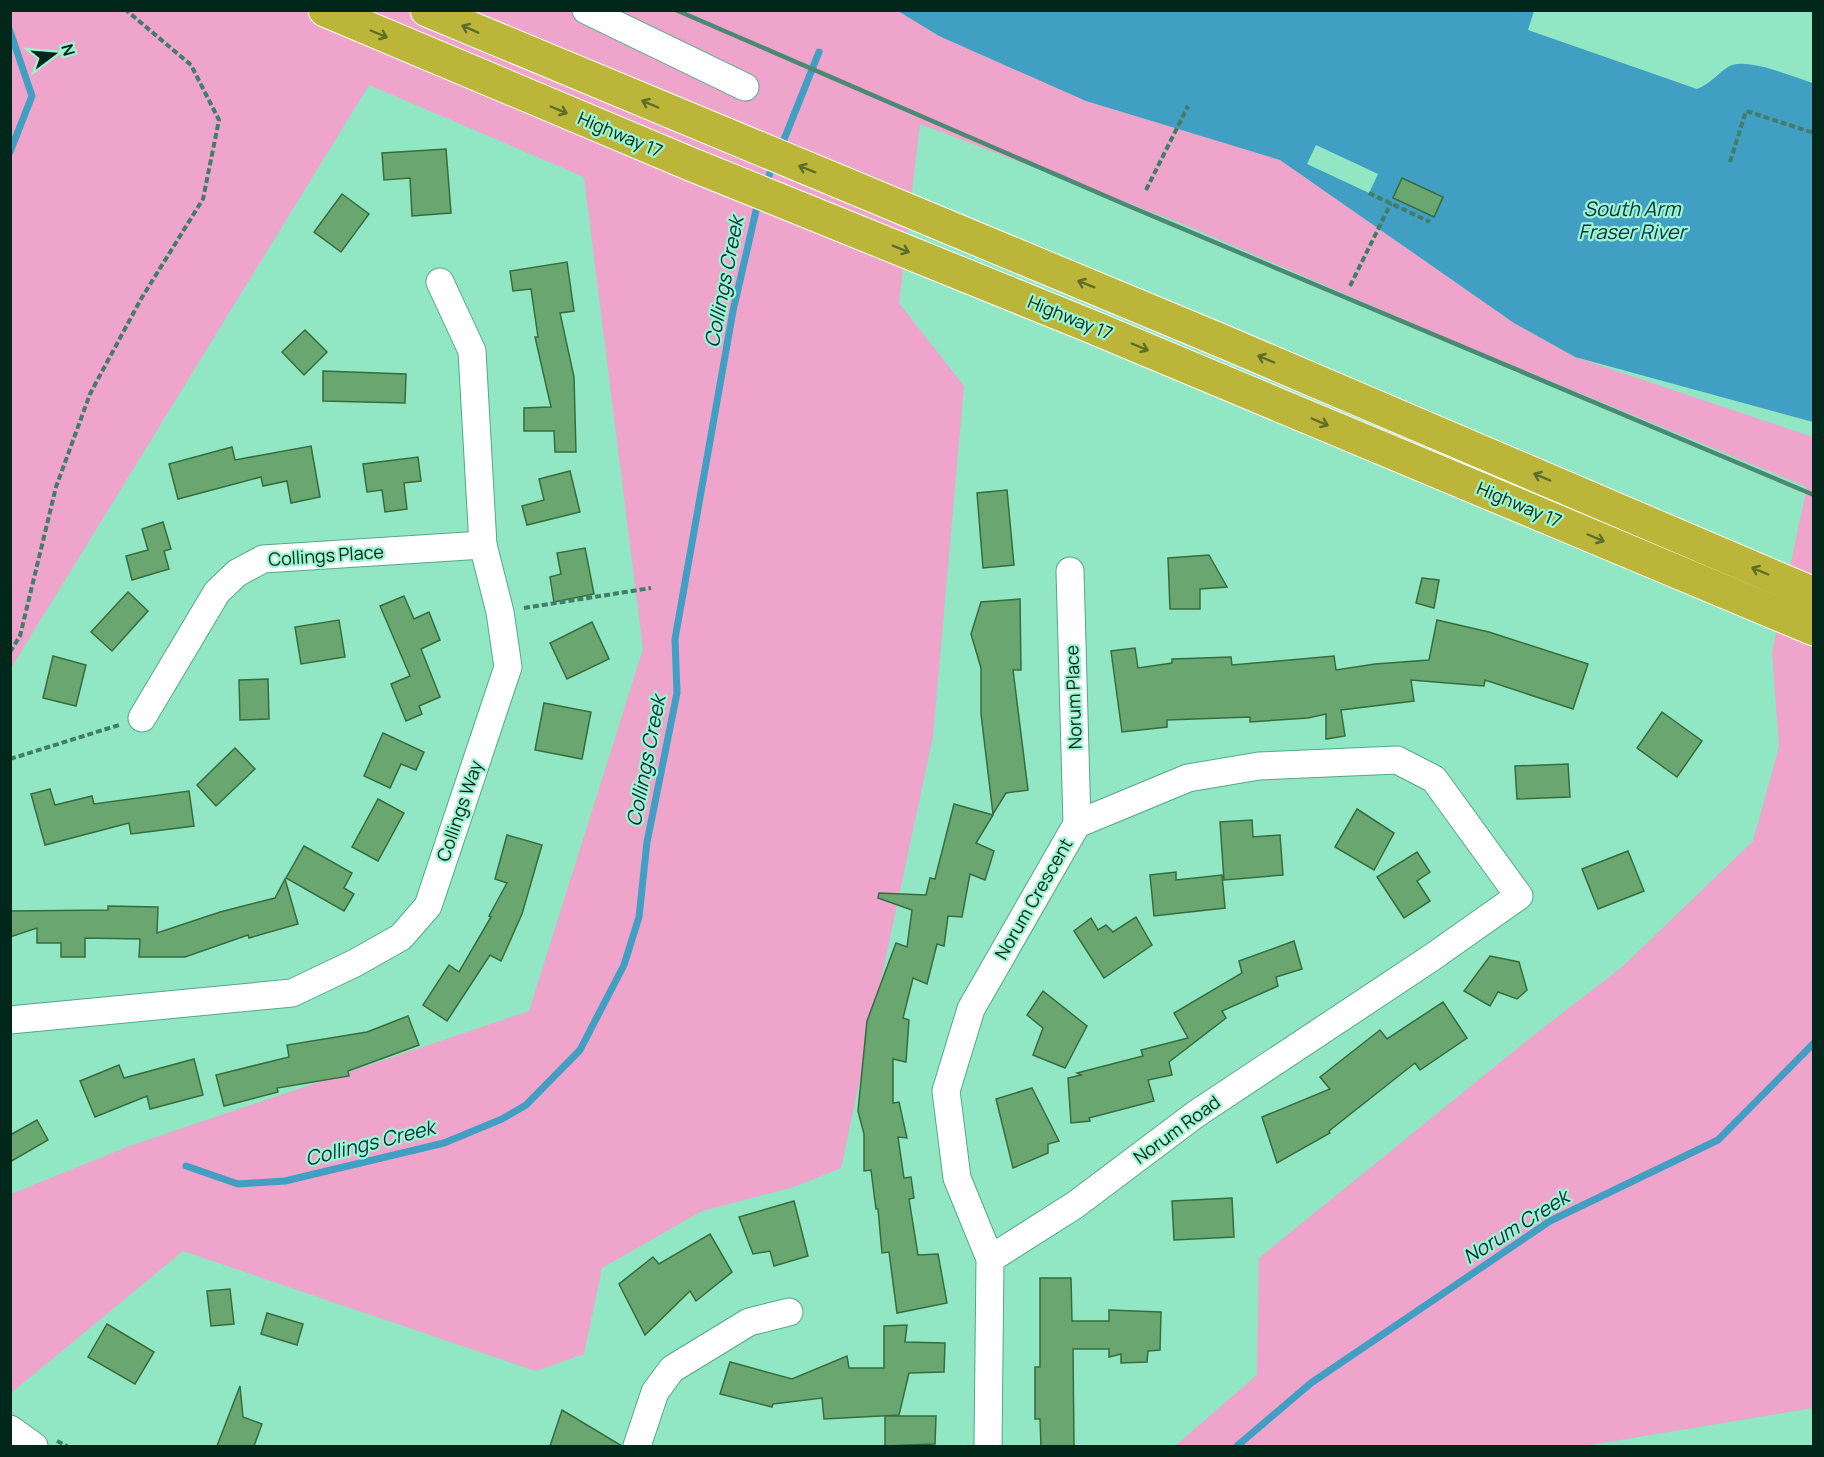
<svg xmlns="http://www.w3.org/2000/svg" width="1824" height="1457" font-family="Manrope,sans-serif">
  <style>
    .green { fill: #eea4cb }
    .water { fill: #409fc3 }
    .pier { fill: #91e6c4 }
    .lines { fill: none; stroke-linecap: round; stroke-linejoin: round }
    .stream { stroke: #409fc3; stroke-width: 7 }
    .building { fill: #6aa770; stroke: #366d3d; stroke-width: 1.5 }
    .minor-casing { stroke: #53a888; stroke-width: 29 }
    .highway-casing { stroke: #fff; stroke-width: 35 }
    .path { stroke: #427d67; stroke-width: 4; stroke-dasharray: 6 3; stroke-linecap: butt }
    .minor { stroke: #fff; stroke-width: 27 }
    .highway { stroke: #bbb639; stroke-width: 33 }
    .rail { stroke: #4c8972; stroke-width: 4.5 }
    .oneway { stroke: #5e6e2a }
    .labels { text-anchor: middle; stroke-width: 4.5; stroke-linejoin: round; paint-order: stroke }
    .street-label { font-size: 18px; fill: #01261a; stroke: #9ef4d1 }
    .water-label { font-size: 20px; font-style: italic; fill: #032f3f; stroke: #9ef4d1 }
  </style>
  <rect width="100%" height="100%" fill="#91e6c4"/>
  <!-- green -->
  <polygon class="green" points="11,11 898,11 939,36 1086,101 1280,160 1514,323 1575,357 1813,437 1813,1408 1584,1446 1175,1446 1257,1375 1259,1258 1530,1038 1622,967 1753,841 1779,747 1772,652 1807,487 1454,341 1183,224 920,124 899,303 964,386 933,736 841,1168 794,1187 702,1211 602,1268 584,1354 536,1371 183,1251 11,1393 11,1194 127,1147 529,1011 643,649 584,177 369,85 11,668"/>
  <!-- water -->
  <path class="water" d="M 898,11 L 1534,11 L 1528,30 L 1697,89 C 1710,84 1716,75 1728,67 C 1745,56 1793,77 1813,83 L 1813,422 L 1575,357 L 1514,323 L 1280,160 L 1086,101 L 939,36 Z"/>
  <!-- pier -->
  <polygon class="pier" points="1316,145 1378,174 1369,193 1307,164"/>
  <g class="lines">
    <!-- stream -->
    <g class="stream">
      <polyline points="10,31 32,96 10,152"/>
      <polyline points="781,147 819,52"/>
      <polyline points="765,186 774,163"/>
      <polyline points="186,1166 238,1184 285,1181 444,1143 502,1119 526,1105 580,1050 624,965 639,917 647,842 677,693 675,639 733,311 758,202"/>
      <polyline points="1237,1446 1311,1383 1550,1221 1718,1140 1814,1043"/>
    </g>
  </g>
  <!-- building -->
  <g class="building">
    <polygon points="446,149 451,213 412,216 410,178 384,180 382,153"/>
    <polygon points="1402,178 1443,197 1434,217 1393,198"/>
    <polygon points="342,194 369,214 341,252 314,232"/>
    <polygon points="567,262 574,311 560,313 574,377 576,452 555,452 554,431 524,431 524,408 551,407 535,337 538,337 531,289 513,291 510,271"/>
    <polygon points="305,330 327,352 304,375 282,352"/>
    <polygon points="323,371 406,374 405,403 323,401"/>
    <polygon points="311,446 320,497 291,503 287,481 263,486 261,477 178,499 169,464 232,447 235,460"/>
    <polygon points="418,457 421,481 404,483 407,509 385,512 382,490 367,492 363,464"/>
    <polygon points="570,471 580,512 527,525 522,506 544,500 539,479"/>
    <polygon points="1007,490 1014,565 983,568 977,493"/>
    <polygon points="163,522 171,549 164,551 169,569 132,580 126,556 148,550 142,529"/>
    <polygon points="585,548 594,594 554,602 550,577 561,574 557,553"/>
    <polygon points="1209,555 1227,587 1200,589 1200,609 1170,609 1168,558"/>
    <polygon points="1422,578 1439,580 1434,608 1416,603"/>
    <polygon points="128,592 148,611 112,651 91,632"/>
    <polygon points="404,596 414,619 429,612 440,640 421,649 440,697 419,706 422,714 406,721 391,684 410,676 380,606"/>
    <polygon points="1020,599 1021,670 1013,670 1028,790 1006,793 993,814 981,714 981,668 971,634 981,602"/>
    <polygon points="339,620 345,657 301,664 295,627"/>
    <polygon points="1437,620 1489,632 1588,664 1573,709 1485,680 1484,686 1411,680 1414,701 1341,710 1345,736 1326,739 1326,714 1308,718 1250,722 1250,717 1167,720 1167,727 1122,732 1111,651 1135,648 1138,668 1172,663 1172,659 1231,657 1232,665 1334,656 1336,670 1375,664 1429,660"/>
    <polygon points="592,622 609,659 567,679 550,643"/>
    <polygon points="53,656 86,665 76,706 43,698"/>
    <polygon points="268,679 269,719 240,720 239,680"/>
    <polygon points="544,703 591,712 582,759 535,750"/>
    <polygon points="1662,712 1702,741 1677,777 1637,748"/>
    <polygon points="383,733 424,752 416,770 401,764 390,788 364,776"/>
    <polygon points="235,748 255,769 216,806 197,785"/>
    <polygon points="1568,764 1570,797 1517,799 1515,766"/>
    <polygon points="50,789 55,805 92,796 94,804 189,791 194,826 131,834 129,823 45,845 31,794"/>
    <polygon points="378,799 404,813 378,861 352,847"/>
    <polygon points="954,804 993,815 976,843 994,851 985,880 970,874 962,917 948,916 944,946 937,944 927,984 913,978 903,1018 909,1020 906,1062 893,1059 893,1103 899,1102 907,1138 898,1137 904,1178 911,1177 914,1198 909,1199 918,1255 938,1254 947,1303 897,1313 889,1252 882,1253 878,1209 876,1209 871,1170 864,1171 864,1134 858,1111 867,1021 896,943 907,947 912,910 878,898 879,893 926,895 930,878 935,879"/>
    <polygon points="1357,809 1394,833 1374,870 1335,847"/>
    <polygon points="1252,820 1253,837 1280,835 1283,875 1224,880 1220,822"/>
    <polygon points="507,835 542,845 522,914 501,961 490,955 447,1021 423,1005 449,965 459,972 491,917 489,916 507,883 495,879"/>
    <polygon points="304,846 352,873 344,888 354,894 344,911 286,878"/>
    <polygon points="1628,851 1644,891 1598,909 1582,869"/>
    <polygon points="1417,852 1430,872 1417,881 1430,901 1404,918 1377,877"/>
    <polygon points="1176,872 1176,880 1222,875 1225,908 1154,916 1150,875"/>
    <polygon points="285,879 298,924 249,938 248,935 185,957 139,957 140,939 85,938 85,957 61,957 61,943 37,943 37,928 10,937 10,911 108,910 108,906 158,907 157,933 220,912 275,898"/>
    <polygon points="1136,917 1152,945 1104,978 1074,931 1091,918 1098,930 1106,925 1113,932"/>
    <polygon points="1294,941 1302,969 1276,977 1278,986 1222,1011 1226,1018 1169,1062 1172,1075 1148,1080 1154,1101 1089,1118 1090,1121 1071,1123 1068,1078 1081,1075 1077,1073 1143,1056 1141,1050 1188,1038 1174,1013 1242,973 1239,961"/>
    <polygon points="1490,956 1519,962 1527,990 1517,999 1498,992 1490,1006 1464,991"/>
    <polygon points="1043,991 1087,1026 1065,1068 1033,1055 1043,1028 1027,1015"/>
    <polygon points="1443,1002 1467,1038 1420,1070 1415,1063 1329,1131 1330,1133 1277,1163 1262,1117 1330,1089 1320,1077 1380,1030 1387,1039"/>
    <polygon points="408,1016 419,1045 348,1071 349,1076 277,1088 278,1092 224,1106 216,1075 289,1057 287,1045 367,1032"/>
    <polygon points="194,1059 203,1095 150,1109 147,1096 95,1117 80,1081 119,1065 124,1078"/>
    <polygon points="1032,1088 1059,1141 1048,1144 1048,1153 1013,1168 996,1099"/>
    <polygon points="37,1120 48,1140 10,1162 10,1135"/>
    <polygon points="1232,1198 1234,1237 1174,1240 1172,1201"/>
    <polygon points="794,1201 808,1256 774,1266 770,1251 753,1254 739,1217"/>
    <polygon points="710,1234 732,1272 696,1301 690,1291 645,1335 619,1284 653,1257 659,1264"/>
    <polygon points="1040,1278 1071,1278 1072,1321 1109,1321 1109,1310 1161,1312 1160,1350 1148,1351 1147,1362 1121,1363 1121,1354 1109,1357 1109,1349 1073,1349 1074,1446 1041,1446 1040,1419 1035,1419 1035,1367 1040,1367"/>
    <polygon points="230,1289 234,1324 211,1326 207,1291"/>
    <polygon points="267,1313 303,1324 297,1345 261,1334"/>
    <polygon points="107,1324 154,1352 135,1384 88,1357"/>
    <polygon points="907,1325 905,1342 945,1343 944,1372 909,1373 899,1415 824,1419 822,1398 773,1404 772,1407 720,1394 730,1362 792,1379 847,1356 849,1368 884,1368 884,1326"/>
    <polygon points="240,1386 243,1417 262,1424 254,1446 217,1446"/>
    <polygon points="562,1410 622,1446 550,1446"/>
    <polygon points="885,1416 936,1416 935,1444 885,1446"/>
  </g>
  <g class="lines">
    <defs>
      <g id="minor">
        <polyline points="586,10 745,87"/>
        <polyline points="1070,571 1077,824"/>
        <polyline points="142,718 217,592 237,573 263,559 483,545"/>
        <polyline points="10,1020 292,993 355,963 401,937 428,906 508,667 500,612 483,545 472,351 440,282"/>
        <polyline points="10,1429 34,1446"/>
        <polyline points="637,1446 655,1392 672,1369 749,1322 789,1312"/>
        <polyline points="988,1446 990,1259 957,1178 946,1091 971,1009 1077,824 1188,778 1259,766 1397,760 1434,779 1519,896 1431,958 1196,1114 1075,1205 990,1259"/>
      </g>
      <g id="highway">
        <polyline points="325,10 688,163 1090,326 1814,629"/>
        <polyline points="427,10 1222,341 1814,594"/>
      </g>
    </defs>
    <!-- minor casing -->
    <use href="#minor" class="minor-casing"/>
    <!-- highway casing -->
    <use href="#highway" class="highway-casing"/>
    <!-- path -->
    <g class="path">
      <polyline points="1730,162 1746,111 1814,133"/>
      <polyline points="1146,190 1188,106"/>
      <polyline points="1369,193 1430,222"/>
      <polyline points="1350,286 1391,203"/>
      <polyline points="524,608 651,588"/>
      <polyline points="10,652 20,636 56,487 90,394 141,299 203,199 219,120 191,65 126,10"/>
      <polyline points="10,759 119,725"/>
      <polyline points="57,1441 67,1446"/>
    </g>
    <!-- minor -->
    <use href="#minor" class="minor"/>
    <!-- highway -->
    <use href="#highway" class="highway"/>
    <!-- rail -->
    <polyline class="rail" points="676,10 1124,204 1814,495"/>
  </g>
  <!-- one-way arrows -->
  <defs><path id="oneway-shaft" d="M-6 0H5M1.5-3L5.5 0L1.5 3" fill="none" stroke-width="1.6" stroke-linecap="round" stroke-linejoin="round" transform="scale(1.5)"/></defs>
  <g class="oneway">
    <use href="#oneway-shaft" transform="translate(470 29) rotate(-156)"/>
    <use href="#oneway-shaft" transform="translate(379 34) rotate(23)"/>
    <use href="#oneway-shaft" transform="translate(650 104) rotate(-157)"/>
    <use href="#oneway-shaft" transform="translate(559 110) rotate(23)"/>
    <use href="#oneway-shaft" transform="translate(807 169) rotate(-158)"/>
    <use href="#oneway-shaft" transform="translate(901 249) rotate(22)"/>
    <use href="#oneway-shaft" transform="translate(1086 284) rotate(-158)"/>
    <use href="#oneway-shaft" transform="translate(1140 347) rotate(23)"/>
    <use href="#oneway-shaft" transform="translate(1266 359) rotate(-157)"/>
    <use href="#oneway-shaft" transform="translate(1320 422) rotate(23)"/>
    <use href="#oneway-shaft" transform="translate(1542 477) rotate(-157)"/>
    <use href="#oneway-shaft" transform="translate(1596 538) rotate(23)"/>
    <use href="#oneway-shaft" transform="translate(1760 571) rotate(-157)"/>
  </g>
  <g class="labels">
    <!-- street labels -->
    <g class="street-label">
      <text transform="translate(620 135) rotate(23)" y="6">Highway 17</text>
      <text transform="translate(1070 318) rotate(22)" y="6">Highway 17</text>
      <text transform="translate(1519 505) rotate(23)" y="6">Highway 17</text>
      <text transform="translate(326 556) rotate(-4)" y="6">Collings Place</text>
      <text transform="translate(1074 697) rotate(-92)" y="6">Norum Place</text>
      <text transform="translate(460 811) rotate(-71)" y="6">Collings Way</text>
      <text transform="translate(1034 899) rotate(-60)" y="6">Norum Crescent</text>
      <text transform="translate(1177 1130) rotate(-36)" y="6">Norum Road</text>
    </g>
    <!-- water labels -->
    <g class="water-label">
      <text x="1632" y="216">South Arm<tspan x="1632" dy="23">Fraser River</tspan></text>
      <text transform="translate(724 282) rotate(-79)" y="7">Collings Creek</text>
      <text transform="translate(646 761) rotate(-79)" y="7">Collings Creek</text>
      <text transform="translate(370 1143) rotate(-14)" y="7">Collings Creek</text>
      <text transform="translate(1516 1227) rotate(-32)" y="7">Norum Creek</text>
    </g>
  </g>
  <!-- border -->
  <rect width="1824" height="1457" fill="none" stroke="#01261a" stroke-width="24"/>
  <!-- north arrow -->
  <g transform="translate(54 54) rotate(74)" stroke="#9ef4d1" stroke-width="4.5" paint-order="stroke">
  <path d="M0-4.5L10 22L0 15L-10 22Z" fill="#01261a"/>
  <text y="-9" font-size="16" font-weight="bold" text-anchor="middle" fill="#01261a">N</text>
  </g>
</svg>
